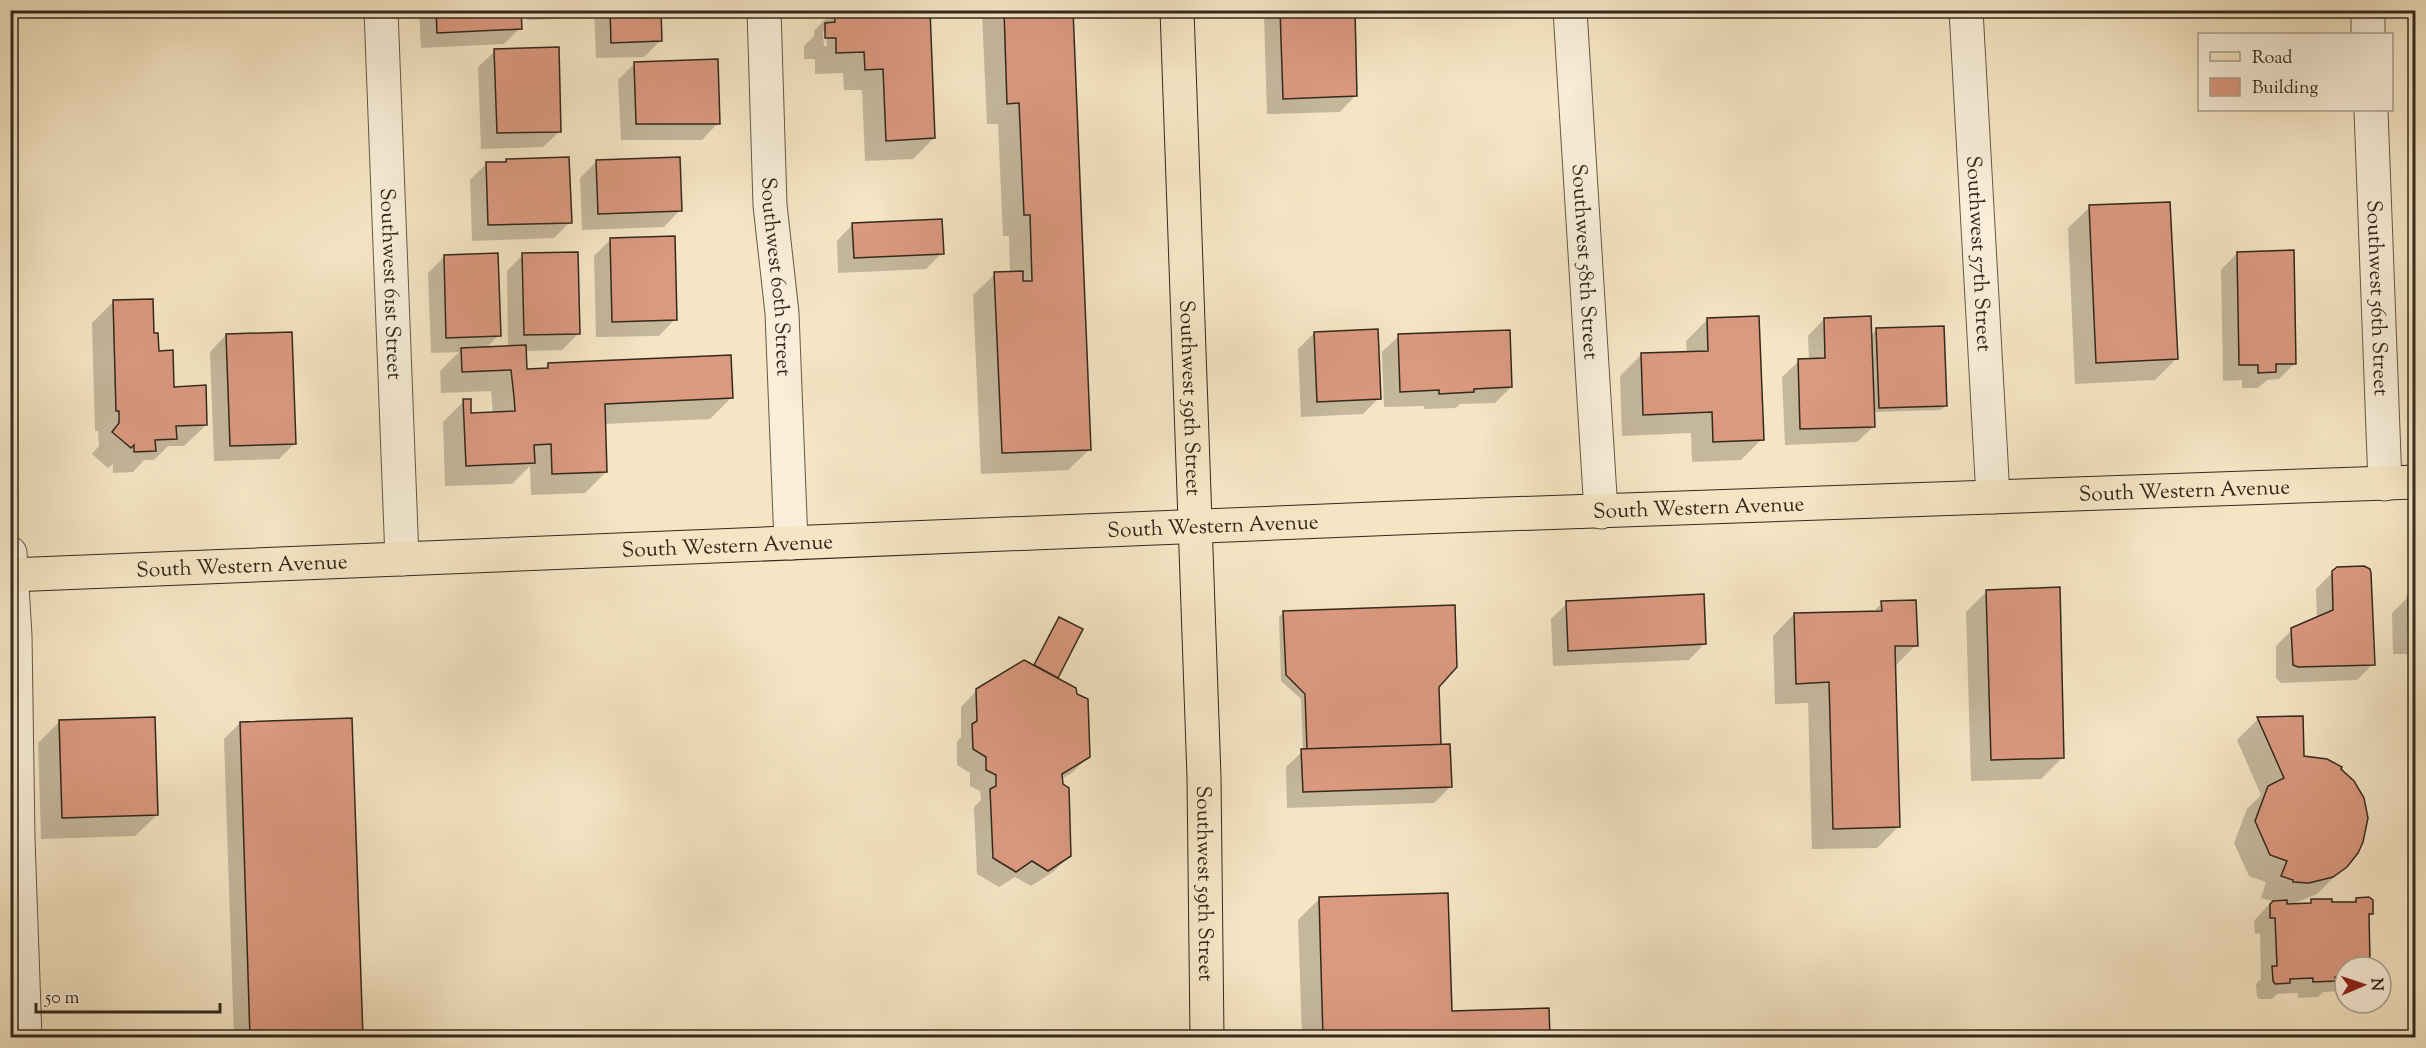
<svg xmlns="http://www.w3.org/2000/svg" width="2426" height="1048" font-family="'Sorts Mill Goudy',serif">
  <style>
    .shadow { fill: #0003; fill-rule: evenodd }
    .building { fill: #db9980; stroke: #33291c; stroke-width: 1.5 }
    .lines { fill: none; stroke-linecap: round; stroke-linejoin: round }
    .minor-casing { stroke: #645846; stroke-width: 35 }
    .major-casing { stroke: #33291c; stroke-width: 35 }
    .minor { stroke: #f8eed9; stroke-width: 33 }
    .major { stroke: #f5e5c4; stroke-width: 33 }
    .labels { text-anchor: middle; stroke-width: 4.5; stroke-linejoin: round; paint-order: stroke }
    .street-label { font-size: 21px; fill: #33291c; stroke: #f8eed9 }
  </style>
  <rect width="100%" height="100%" fill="#f5e5c4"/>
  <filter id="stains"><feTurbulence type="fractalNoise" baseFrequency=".00333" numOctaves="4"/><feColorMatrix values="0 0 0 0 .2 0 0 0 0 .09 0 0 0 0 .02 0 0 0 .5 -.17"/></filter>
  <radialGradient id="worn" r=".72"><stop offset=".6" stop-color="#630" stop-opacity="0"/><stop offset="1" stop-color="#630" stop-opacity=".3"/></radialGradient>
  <!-- shadow -->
  <g class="shadow">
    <polygon points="419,10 519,10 520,28 504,44 421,48"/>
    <polygon points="527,10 564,10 556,19 527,20"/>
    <polygon points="594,10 660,10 660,41 644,57 596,58"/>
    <path d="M 834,10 L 929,10 L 934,138 L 913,159 L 865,161 L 862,90 L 844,90 L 843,73 L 815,74 L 815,59 L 804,59 L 804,46 L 814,36 L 814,31 ZM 826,29 L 827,46 L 824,46 L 823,32 Z"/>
    <polygon points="960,10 1071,10 1090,449 1068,470 981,474 973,295 995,274 1010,273 1009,236 1003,236 998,124 987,124 982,12 960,13"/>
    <polygon points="1267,10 1353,10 1356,95 1340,112 1267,114 1264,14"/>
    <polygon points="495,51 560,131 543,147 481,149 478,67"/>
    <polygon points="635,63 718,123 702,140 621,140 618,80"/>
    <polygon points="507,160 570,222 554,238 472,241 470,180 486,164 504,163"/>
    <polygon points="596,162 680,210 664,227 582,230 580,178"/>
    <polygon points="2090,207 2176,359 2155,380 2075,384 2068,228"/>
    <polygon points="853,224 942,253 926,269 838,273 837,241"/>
    <polygon points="611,239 675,319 659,336 596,337 594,256"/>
    <polygon points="2237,253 2295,363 2279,379 2267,380 2258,388 2242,388 2242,380 2223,381 2221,270"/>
    <polygon points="523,255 578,334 562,350 525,351 526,370 543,370 548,365 731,398 710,419 604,424 606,472 585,493 531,495 530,466 512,484 445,486 443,422 464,401 470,415 493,414 491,391 441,393 440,371 459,352 431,353 428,273 444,257 499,335 486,348 508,348 507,271"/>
    <polygon points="113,302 153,335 173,388 206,425 184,446 168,446 154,460 144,460 133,472 113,473 113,464 108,468 92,454 99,446 98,431 95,431 92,323"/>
    <polygon points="1824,319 1870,336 1877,329 1946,405 1941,410 1873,412 1874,426 1857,442 1785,445 1782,377 1799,361 1809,360 1808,336"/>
    <polygon points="1707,320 1762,439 1741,460 1692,462 1691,433 1622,436 1620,376 1641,355 1687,353 1686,341"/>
    <polygon points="1314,333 1379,398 1363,414 1301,417 1298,349"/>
    <polygon points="2416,334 2416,424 2413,424 2412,338"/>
    <polygon points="226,335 295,443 279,459 214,461 210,352"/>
    <polygon points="1399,336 1511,387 1495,403 1460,404 1456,408 1424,409 1424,406 1384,407 1382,352"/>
    <polygon points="2333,572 2373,664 2357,680 2281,683 2276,678 2276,646 2292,630 2317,619 2316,589"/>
    <polygon points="1987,591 2063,757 2041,779 1971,781 1966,612"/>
    <polygon points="2408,597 2416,597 2416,654 2393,654 2392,613"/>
    <polygon points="1567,603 1705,643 1689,660 1553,666 1551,619"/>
    <polygon points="1882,603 1916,645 1894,667 1899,826 1877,848 1812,849 1808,703 1775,704 1773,636 1794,614 1872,613"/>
    <polygon points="1284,612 1437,686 1440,746 1450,787 1434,803 1287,808 1286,767 1303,751 1301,699 1281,681 1279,617"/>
    <polygon points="1060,618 1081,630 1056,679 1088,757 1072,773 1061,779 1070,855 1053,872 1031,886 1015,877 999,887 977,874 974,807 981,800 980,791 970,786 970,773 957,765 957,742 961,737 961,707 977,690 1033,666 1055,623"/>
    <polygon points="2258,719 2303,757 2339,872 2317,894 2295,903 2286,903 2286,906 2307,905 2312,901 2330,904 2352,903 2356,899 2372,913 2367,918 2369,963 2374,967 2345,967 2345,975 2328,978 2345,978 2345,996 2343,996 2343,991 2323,992 2318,997 2298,998 2298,993 2277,994 2272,999 2259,999 2257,997 2256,984 2261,979 2260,933 2255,934 2254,921 2272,901 2261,898 2266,882 2249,876 2234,843 2247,809 2261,795 2237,740"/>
    <polygon points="59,722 157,815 135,836 41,839 38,743"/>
    <polygon points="240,723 361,1038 234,1038 224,739"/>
    <polygon points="1319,899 1451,1013 1548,1038 1302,1038 1298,920"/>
  </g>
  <!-- building -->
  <g class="building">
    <polygon points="436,10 521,10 522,29 437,33"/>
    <polygon points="610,10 661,10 662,41 611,43"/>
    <polygon points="834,10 930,10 935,138 886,141 883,69 865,70 864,52 836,53 836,38 825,38 825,23 835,22"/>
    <polygon points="1004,10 1073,10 1091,450 1002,453 994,272 1023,271 1023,281 1032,281 1030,215 1024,215 1019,103 1007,104"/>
    <polygon points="1280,10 1355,10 1357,96 1283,99"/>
    <polygon points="559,47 561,132 497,133 494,49"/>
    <polygon points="718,59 720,124 636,124 634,62"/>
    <polygon points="569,157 572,223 488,225 486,162 506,162 506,159"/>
    <polygon points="680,157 682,211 598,214 596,160"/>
    <polygon points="2170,202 2178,359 2096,363 2089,205"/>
    <polygon points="942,219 944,254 854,258 852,223"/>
    <polygon points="675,236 677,320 612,322 610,238"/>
    <polygon points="2294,250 2296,364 2276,364 2276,372 2258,373 2258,365 2239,365 2237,252"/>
    <polygon points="578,252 580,334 524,335 522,253"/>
    <polygon points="498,253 501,336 446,338 444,255"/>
    <polygon points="153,299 154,333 158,333 159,351 173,350 174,387 206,385 207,425 176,426 177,439 155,440 156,451 134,452 134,445 131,448 112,432 119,423 119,411 116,411 113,300"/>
    <polygon points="1759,316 1764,440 1713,442 1712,412 1643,415 1641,353 1708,351 1707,318"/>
    <polygon points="1871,316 1875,427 1800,429 1798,359 1825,358 1824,318"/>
    <polygon points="1944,326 1947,406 1879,408 1876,328"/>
    <polygon points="1378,329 1381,399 1317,402 1314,332"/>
    <polygon points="1510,330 1512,387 1474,389 1474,392 1439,394 1439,390 1400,392 1398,334"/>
    <polygon points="292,332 296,444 230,446 226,334"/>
    <polygon points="526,345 527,369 548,368 548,363 731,355 733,398 605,404 607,472 552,474 551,444 534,445 535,463 466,466 463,399 471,399 471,413 515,411 514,397 511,370 462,372 461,348"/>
    <polygon points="2364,566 2370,569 2371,573 2375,665 2298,667 2293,665 2291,628 2333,610 2332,571 2337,567"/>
    <polygon points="2060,587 2064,758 1991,760 1986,590"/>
    <polygon points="1704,594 1706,644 1568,651 1566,601"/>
    <polygon points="2416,595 2416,639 2409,639 2408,596"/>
    <polygon points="1916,600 1918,646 1895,646 1900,827 1833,829 1829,682 1796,684 1794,613 1882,611 1881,601"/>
    <polygon points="1455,605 1457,667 1439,687 1441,745 1307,749 1305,694 1286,675 1283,611"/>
    <polygon points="1059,617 1083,629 1058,678 1034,665"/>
    <polygon points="1024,660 1076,688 1077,694 1088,699 1090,757 1062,774 1063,784 1069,788 1071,856 1048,871 1032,861 1016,872 993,858 990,789 996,786 996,775 986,770 986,757 973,749 972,724 977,721 976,689"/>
    <polygon points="2303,716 2304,756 2327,759 2342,767 2341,769 2354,781 2364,798 2368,818 2363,842 2358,853 2347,867 2333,877 2309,883 2293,882 2293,880 2281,876 2287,861 2270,855 2255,821 2268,786 2284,778 2257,717"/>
    <polygon points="155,717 158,815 62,818 59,720"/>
    <polygon points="352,718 363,1038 250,1038 240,722"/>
    <polygon points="1450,744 1452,787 1303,792 1301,749"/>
    <polygon points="1448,893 1452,1011 1549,1008 1550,1038 1323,1038 1319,897"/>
    <polygon points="2369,897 2373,900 2373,914 2369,914 2370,962 2375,962 2375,967 2345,967 2345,976 2335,977 2336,981 2313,982 2313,978 2290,979 2290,983 2275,984 2273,981 2272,966 2277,966 2275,918 2270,918 2270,904 2273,901 2287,900 2287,904 2311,903 2311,899 2332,899 2332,902 2356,902 2356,898"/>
  </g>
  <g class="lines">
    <defs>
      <g id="minor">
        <path id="s1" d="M 381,10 L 402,559"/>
        <path id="s2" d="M 764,10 L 770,205 L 782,313 L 791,543"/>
        <path id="s3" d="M 1570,10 L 1601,512"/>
        <path id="s4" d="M 1966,10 L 1993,497"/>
        <polyline points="2368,10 2368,34"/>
        <path id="s5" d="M 2371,110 L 2385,484"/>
        <polyline points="10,553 15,636 18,839 25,1038"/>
      </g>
      <g id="major">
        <path id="s6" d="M 1177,10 L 1204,777 L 1207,1038"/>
        <path id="s7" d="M 10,575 L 1422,517 L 2416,482"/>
      </g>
    </defs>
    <!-- minor casing -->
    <use href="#minor" class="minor-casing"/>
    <!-- major casing -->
    <use href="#major" class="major-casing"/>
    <!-- minor -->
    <use href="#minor" class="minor"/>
    <!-- major -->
    <use href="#major" class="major"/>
  </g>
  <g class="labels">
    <!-- street labels -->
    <g class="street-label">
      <text dy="7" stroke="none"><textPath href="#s4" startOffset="244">Southwest 57th Street</textPath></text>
      <text dy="7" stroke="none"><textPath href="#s3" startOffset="252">Southwest 58th Street</textPath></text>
      <text dy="7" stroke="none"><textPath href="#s2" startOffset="267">Southwest 60th Street</textPath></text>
      <text dy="7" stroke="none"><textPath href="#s1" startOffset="274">Southwest 61st Street</textPath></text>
      <text dy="7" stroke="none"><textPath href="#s5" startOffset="188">Southwest 56th Street</textPath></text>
      <text dy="7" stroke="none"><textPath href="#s6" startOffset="388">Southwest 59th Street</textPath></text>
      <text dy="7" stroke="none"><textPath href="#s7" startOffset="2176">South Western Avenue</textPath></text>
      <text dy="7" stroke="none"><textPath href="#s7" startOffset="1690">South Western Avenue</textPath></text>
      <text dy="7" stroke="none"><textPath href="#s7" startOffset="1204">South Western Avenue</textPath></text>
      <text dy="7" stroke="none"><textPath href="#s7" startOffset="718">South Western Avenue</textPath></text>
      <text dy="7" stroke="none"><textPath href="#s7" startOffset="232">South Western Avenue</textPath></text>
      <text dy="7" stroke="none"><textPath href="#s6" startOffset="874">Southwest 59th Street</textPath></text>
    </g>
  </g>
  <!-- margin -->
  <rect width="2426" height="1048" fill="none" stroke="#f5e5c4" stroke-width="36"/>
  <rect x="12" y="12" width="2402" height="1024" fill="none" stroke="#33291c" stroke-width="3"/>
  <rect x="18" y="18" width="2390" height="1012" fill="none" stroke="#33291c" stroke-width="1.5"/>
  <!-- legend -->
  <rect x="2198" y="33" width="195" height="78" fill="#f8eed9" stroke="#a99f8d" stroke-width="1.5"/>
  <rect x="2210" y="52" width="30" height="9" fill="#f5e5c4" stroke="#a99f8d" stroke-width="1.5"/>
  <text x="2252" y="63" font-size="18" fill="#33291c">Road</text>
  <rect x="2210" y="78" width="30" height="18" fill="#db9980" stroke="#a99f8d" stroke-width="1.5"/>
  <text x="2252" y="93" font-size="18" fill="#33291c">Building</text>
  <!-- north arrow -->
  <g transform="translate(2363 985) rotate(88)"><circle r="28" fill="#f8eed9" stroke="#a99f8d" stroke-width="1.5"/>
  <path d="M0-4.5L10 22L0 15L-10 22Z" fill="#8f2418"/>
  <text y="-9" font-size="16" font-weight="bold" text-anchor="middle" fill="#33291c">N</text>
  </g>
  <!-- scale -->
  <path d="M36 1003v9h184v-9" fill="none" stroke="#33291c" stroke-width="3"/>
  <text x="45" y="1003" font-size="18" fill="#33291c" stroke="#f8eed9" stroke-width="4.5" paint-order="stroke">50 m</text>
  <rect width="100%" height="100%" filter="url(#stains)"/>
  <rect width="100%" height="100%" fill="url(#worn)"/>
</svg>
